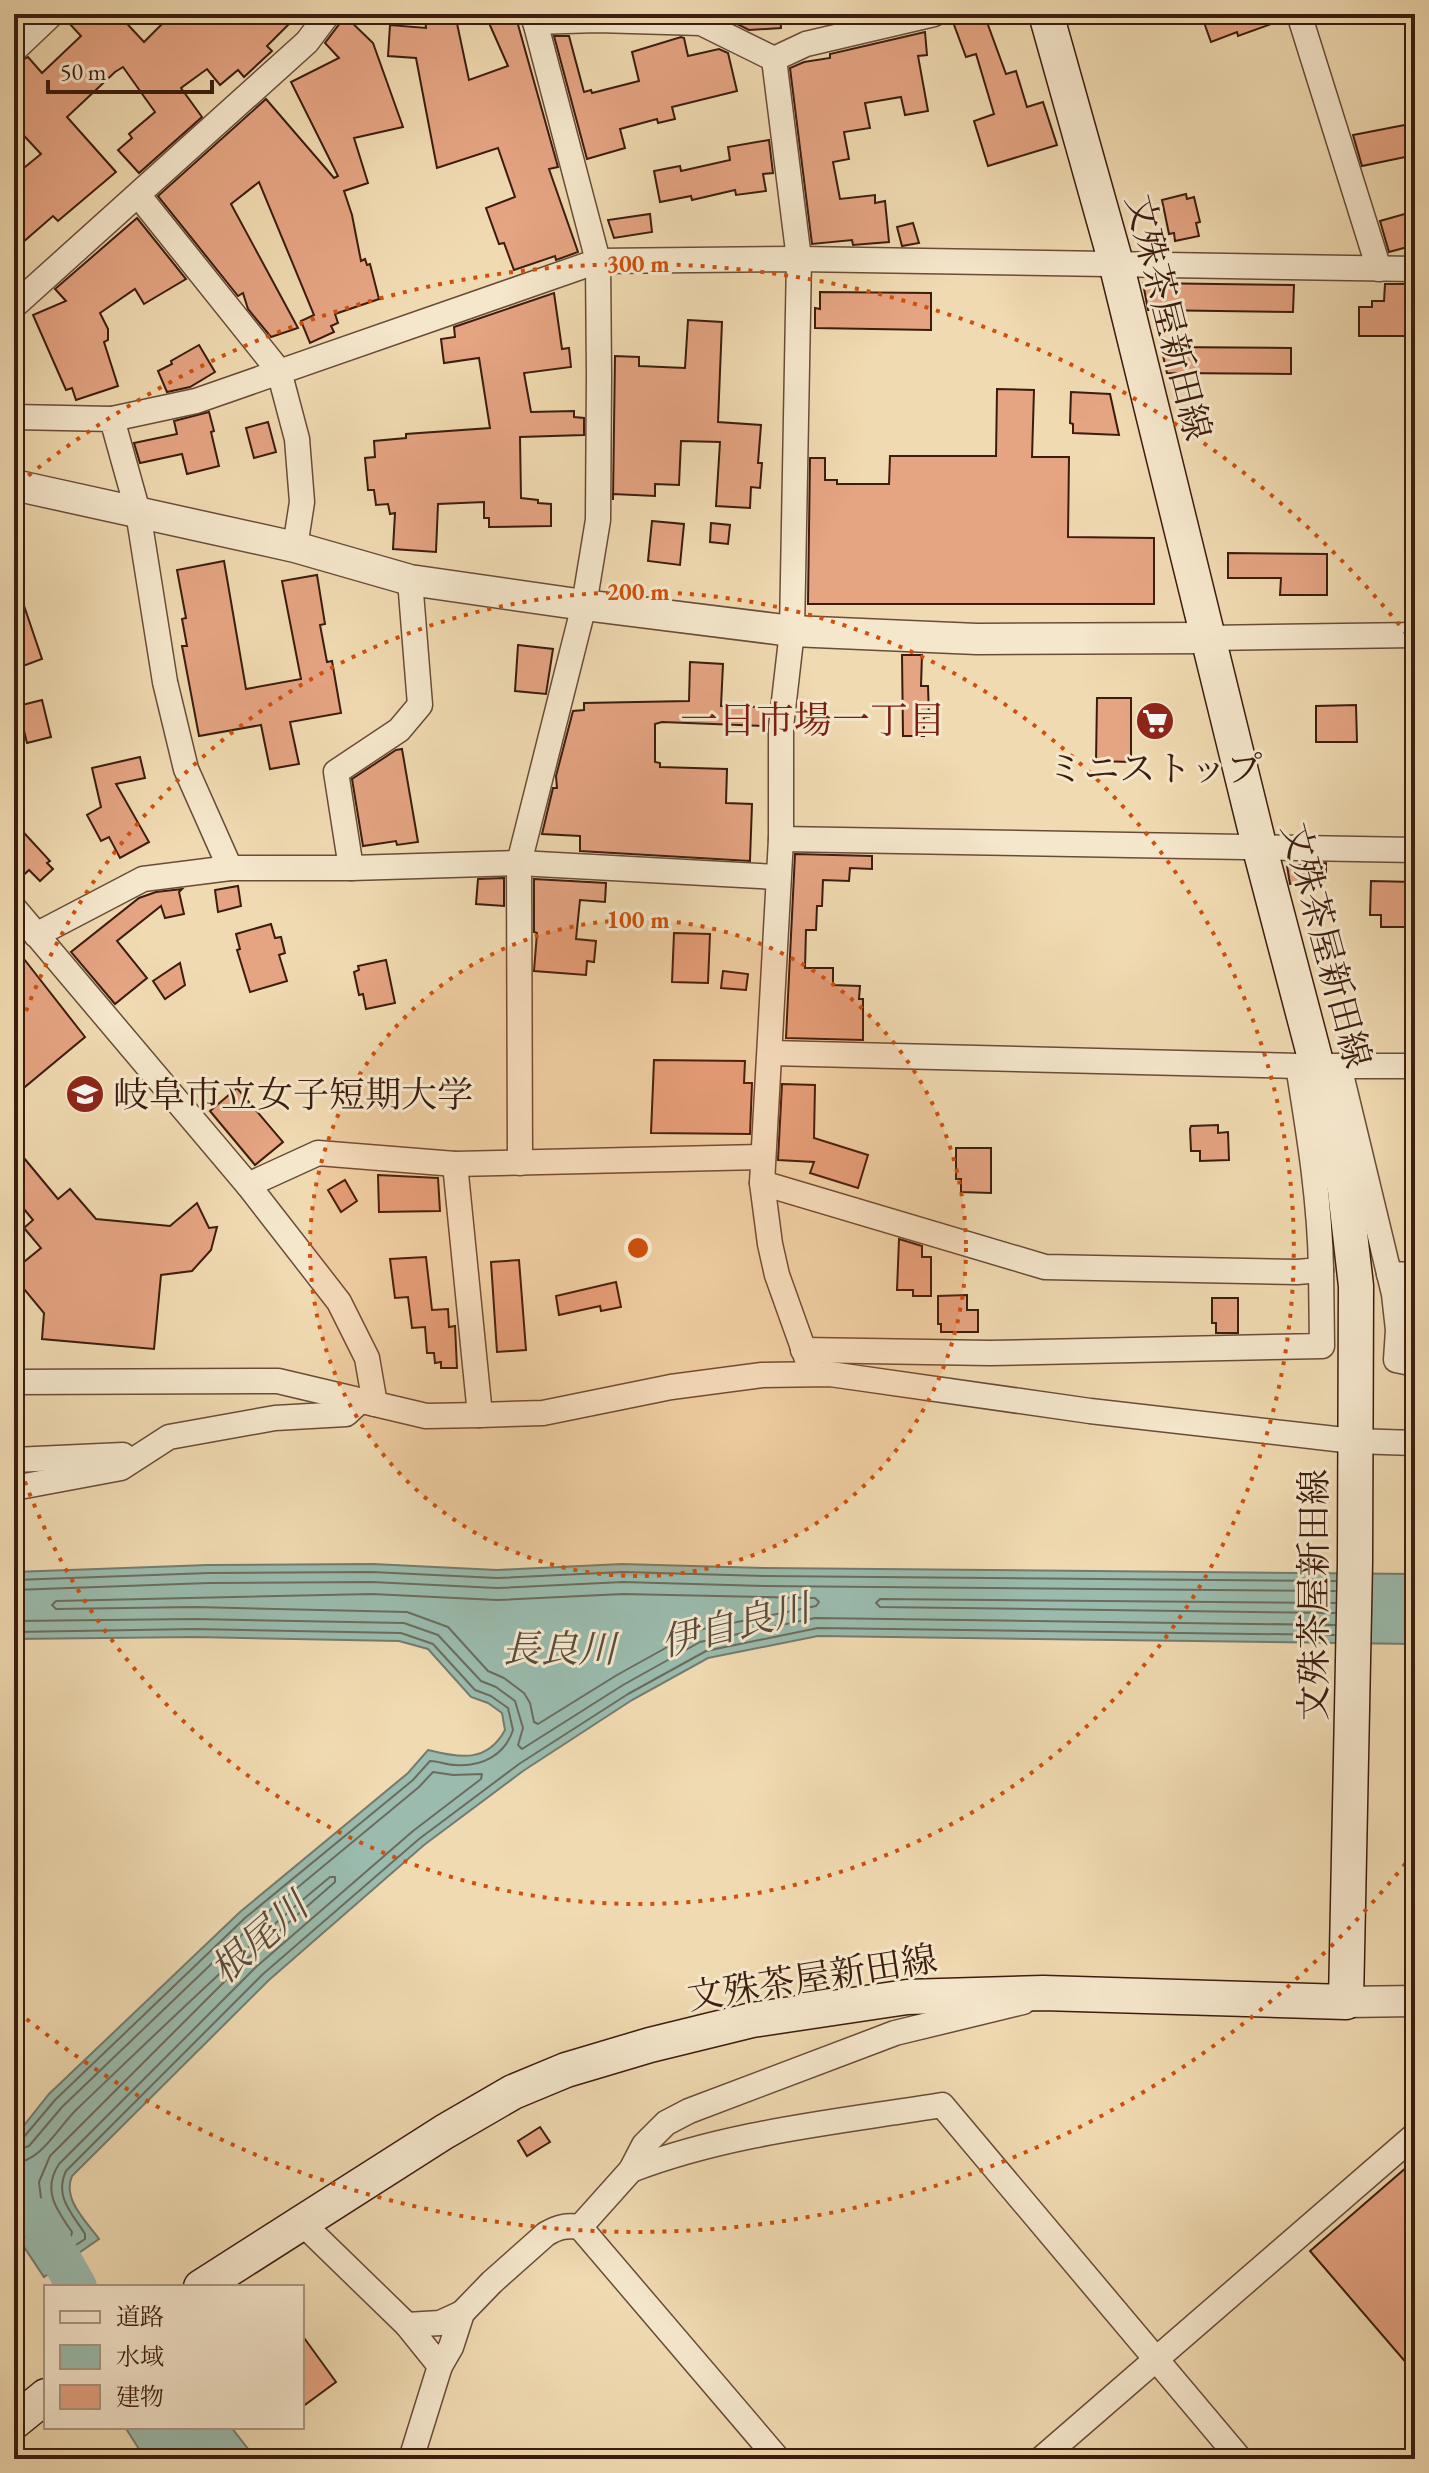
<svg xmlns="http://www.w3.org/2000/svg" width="1429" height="2473" font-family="'EB Garamond','Noto Serif JP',serif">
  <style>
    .water { fill: #9abbad; stroke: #747b6e; stroke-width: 2 }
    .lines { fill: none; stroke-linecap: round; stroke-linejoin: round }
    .shore { stroke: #6b6c5e; stroke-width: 2 }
    .river { stroke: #9abbad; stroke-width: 40 }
    .building { fill: #e5a482; stroke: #3c1c0f; stroke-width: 2 }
    .minor-casing { stroke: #694c38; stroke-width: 27 }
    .tertiary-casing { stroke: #694c38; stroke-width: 33 }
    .secondary-casing { stroke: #3c1c0f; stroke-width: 37 }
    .minor { stroke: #f5e7cc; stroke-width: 24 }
    .tertiary { stroke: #f5e7cc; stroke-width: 30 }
    .secondary { stroke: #f5e7cc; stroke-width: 34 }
    .ring { fill: none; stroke: #ce500c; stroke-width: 4; stroke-dasharray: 4 8 }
    .labels { text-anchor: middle; stroke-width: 6; stroke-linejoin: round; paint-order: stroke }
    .street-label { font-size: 36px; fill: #3c1c0f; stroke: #f5e7cc }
    .poi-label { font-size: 36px; fill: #3c1c0f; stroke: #f5e7cc }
    .neighbourhood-label { font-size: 38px; fill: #7a1f14; stroke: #f5e7cc }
    .water-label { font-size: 38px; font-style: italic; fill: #584c3e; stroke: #f5e7cc }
    .centre { fill: #ce500c; stroke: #f5e7cc; stroke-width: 4 }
    .ring-label { font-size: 24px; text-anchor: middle; font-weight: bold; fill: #ce500c; stroke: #f5e7cc; stroke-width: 6; stroke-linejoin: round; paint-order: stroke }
  </style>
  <rect width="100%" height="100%" fill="#f0dab1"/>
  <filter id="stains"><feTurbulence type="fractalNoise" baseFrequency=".0025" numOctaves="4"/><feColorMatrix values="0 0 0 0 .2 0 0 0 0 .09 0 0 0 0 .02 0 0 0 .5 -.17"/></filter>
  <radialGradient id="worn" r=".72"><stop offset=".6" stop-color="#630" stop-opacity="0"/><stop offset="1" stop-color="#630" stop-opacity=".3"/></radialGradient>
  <!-- water -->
  <g class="water">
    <path d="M 373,1564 L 497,1570 L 622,1564 L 765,1568 L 1415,1574 L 1415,1644 L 818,1636 L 708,1658 L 632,1700 L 523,1771 L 424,1845 L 269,1980 L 72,2176 C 62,2199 86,2221 99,2239 L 44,2277 L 14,2232 L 14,2138 L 49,2094 L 240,1912 L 408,1773 L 428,1750 C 460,1758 487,1763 505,1730 L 502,1713 L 488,1703 L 471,1697 L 428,1649 L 399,1641 L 195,1637 L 14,1639 L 14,1572 L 208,1565 Z"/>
    <polygon points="125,2427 231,2427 256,2459 129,2459 139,2449"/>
  </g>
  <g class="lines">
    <!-- shore -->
    <g class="shore">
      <polyline points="14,1580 209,1573 372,1572 497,1578 623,1572 765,1576 1336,1581"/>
      <polyline points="14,1590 209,1583 372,1582 497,1588 623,1582 765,1586 1335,1591"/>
      <polygon points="372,1594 497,1600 623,1594 815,1598 819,1602 816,1606 698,1630 617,1675 538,1724 534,1722 530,1703 524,1693 504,1678 488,1671 448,1627 407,1612 195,1607 56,1609 52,1605 56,1601"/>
      <polyline points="1335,1613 880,1607 876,1603 880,1599 1335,1603"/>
      <polyline points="14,1621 195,1619 404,1623 438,1635 481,1681 496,1687 515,1701 523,1728 518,1745 522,1749 623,1685 700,1642 815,1618 1335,1625"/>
      <path d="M 14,1632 L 195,1629 L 401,1633 L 433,1644 L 475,1690 L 491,1696 L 508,1708 L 513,1730 C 505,1755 482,1767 455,1765 C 447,1765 438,1761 430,1761 L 413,1780 L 245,1918 L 55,2100 L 23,2138 L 14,2141"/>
      <path d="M 14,2151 L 29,2146 L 62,2107 L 251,1926 L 419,1787 L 433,1772 L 453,1775 L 482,1774 L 481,1779 L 413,1831 L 256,1967 L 59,2164 C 42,2190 56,2209 72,2232 L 71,2236 L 49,2250 L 29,2224 L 14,2219"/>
      <path d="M 14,2163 C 41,2162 58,2127 77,2109 C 160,2030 241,1950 330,1877 L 335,1877 L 335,1882 L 248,1958 L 50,2156 L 39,2182 L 43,2215 L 14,2207"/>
      <path d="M 14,2229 L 23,2232 L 47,2264 L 85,2239 L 85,2234 C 72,2213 54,2197 66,2171 L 263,1974 L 419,1839 L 519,1764 L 628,1694 L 706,1651 L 818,1628 L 1335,1635"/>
    </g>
    <!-- river -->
    <polyline class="river" points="38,2218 77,2287"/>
  </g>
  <!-- building -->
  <g class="building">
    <polygon points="67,14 118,14 144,42 172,14 299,14 267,46 272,51 244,77 238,70 220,85 207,69 181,88 202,117 139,173 118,150 132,138 129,134 155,112 123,67 115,72 67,117 116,172 58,221 53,216 14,250 14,176 41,154 14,125 14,65 28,57 42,73 81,36 66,20"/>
    <polygon points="343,14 373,43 403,127 354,138 368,183 344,191 352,215 361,261 365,259 367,265 370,264 379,299 335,314 338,323 331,326 334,332 310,343 301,321 314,315 259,182 231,204 298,328 271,337 248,309 243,293 238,296 158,196 266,99 334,178 338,176 291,82 339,58 325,43 340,23"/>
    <polygon points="455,14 469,80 508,66 485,14 515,14 558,167 549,169 578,252 556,260 555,256 514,270 504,243 499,244 486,208 515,197 498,148 437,168 416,58 388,56 390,25 426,28 425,19"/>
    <polygon points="725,14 780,14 781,28 749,30 725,18"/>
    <polygon points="950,14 984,14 1006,74 1016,71 1027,107 1043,102 1057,145 988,166 974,121 994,114 976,54 966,57"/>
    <polygon points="1201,14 1284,14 1285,19 1238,36 1237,32 1211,42"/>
    <polygon points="925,32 927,55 918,56 928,111 905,115 901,97 865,103 870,128 844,132 849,159 833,162 840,199 875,195 875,203 885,201 889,242 853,245 852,240 812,244 790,68 804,62 830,58 830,54"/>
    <polygon points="554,36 569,36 584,92 591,90 592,93 639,81 632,52 681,37 684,38 688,56 719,49 728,53 737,91 672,107 675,119 658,123 657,119 620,129 625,148 587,159"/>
    <polygon points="1415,123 1415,155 1362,166 1353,135"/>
    <polygon points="769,140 773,173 763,174 766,191 736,195 735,190 692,200 691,196 660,202 654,171 680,166 681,171 730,160 728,147"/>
    <polygon points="1186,194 1187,199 1194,197 1200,222 1196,223 1199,236 1175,241 1174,233 1169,234 1162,200"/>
    <polygon points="1415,211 1415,245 1389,252 1380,221"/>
    <polygon points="650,214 652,232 614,238 608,220"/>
    <polygon points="137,218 186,279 144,304 135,289 100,313 108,329 108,340 104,342 118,386 76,400 72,388 66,390 33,315 66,301 55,289"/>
    <polygon points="913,223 919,243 902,246 897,227"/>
    <polygon points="1143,283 1294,285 1293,312 1148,310"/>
    <polygon points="1385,284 1413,284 1412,336 1359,336 1359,307 1372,307 1372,301 1384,301"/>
    <polygon points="820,292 931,293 931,330 815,328 815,308 820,309"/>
    <polygon points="554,293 562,349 569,348 571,367 524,373 531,412 574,411 574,417 584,418 584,435 520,437 521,498 538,500 538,503 551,504 551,526 489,527 489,518 484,518 484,502 438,504 436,552 393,549 395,513 390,514 388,504 376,505 374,490 368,490 365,458 375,457 374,441 406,438 406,434 490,428 479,358 444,363 441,339 455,337 454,327"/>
    <polygon points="688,320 722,322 718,422 761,425 758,463 762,463 760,488 751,487 750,508 716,506 720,442 681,441 679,485 655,484 655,496 613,494 613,500 615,356 639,357 639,366 685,368"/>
    <polygon points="199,345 215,372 190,387 167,392 158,371 172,364 171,361"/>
    <polygon points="1161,347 1291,348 1291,374 1167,373"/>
    <polygon points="997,389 1034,390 1032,457 1069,457 1068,537 1154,538 1154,604 808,604 810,458 825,458 825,480 837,480 837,484 889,484 890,456 996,456"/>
    <polygon points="1071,392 1110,394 1119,435 1073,433 1073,424 1070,423"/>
    <polygon points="209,412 214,431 211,432 219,466 187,474 182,454 140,463 134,443 177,434 174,421"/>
    <polygon points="268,422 276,452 254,458 246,428"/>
    <polygon points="652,521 684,524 680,565 648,561"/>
    <polygon points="711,523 730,525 728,544 710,542"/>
    <polygon points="1228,553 1327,554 1327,595 1280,595 1281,578 1228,578"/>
    <polygon points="224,561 246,689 301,679 282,581 317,575 325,624 320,625 327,662 332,661 341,713 290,722 299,764 270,769 261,725 199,736 182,646 187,646 182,619 186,618 177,570"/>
    <polygon points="14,585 17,585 42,659 23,666 14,641"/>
    <polygon points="518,645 553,649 546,694 515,691"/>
    <polygon points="902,655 922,655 921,686 928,686 929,717 924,717 924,736 903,736"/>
    <polygon points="690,662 723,664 721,706 765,707 764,726 662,722 655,724 655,762 660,763 660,767 727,769 726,803 752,804 750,861 580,851 580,836 542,834 553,788 557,788 556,776 573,711 584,710 584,703 689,701"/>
    <polygon points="1097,698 1131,698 1131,762 1096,761"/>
    <polygon points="42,700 51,737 27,743 18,706"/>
    <polygon points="1356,705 1357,742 1316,742 1316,706"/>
    <polygon points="402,749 418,842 397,845 396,841 363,846 352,779 396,750"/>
    <polygon points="140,757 145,778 116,784 149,842 120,858 109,837 101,841 87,815 101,807 92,768"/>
    <polygon points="14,822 50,861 47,863 53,869 40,881 29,870 14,884"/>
    <polygon points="795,854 872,856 872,869 850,868 849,881 823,880 822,906 817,906 816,930 806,930 805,968 833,968 833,985 860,986 859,999 863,999 863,1040 786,1038"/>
    <polygon points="1326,863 1326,881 1290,884 1287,866"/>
    <polygon points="504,878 504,906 476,904 478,879"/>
    <polygon points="534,879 606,883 605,902 580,900 576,939 596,941 594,962 587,961 586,975 534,971 537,933 534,932"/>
    <polygon points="1371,881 1415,882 1415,927 1381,927 1381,915 1370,915"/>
    <polygon points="238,886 241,906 218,912 215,890"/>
    <polygon points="182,889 179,892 184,914 165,918 161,906 117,941 147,978 115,1004 71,952 139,898 156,892"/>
    <polygon points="271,924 275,938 281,937 285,953 279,955 287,981 250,992 237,950 240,949 236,934"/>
    <polygon points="674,933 710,934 708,983 672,982"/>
    <polygon points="24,959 85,1037 14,1096 14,967"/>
    <polygon points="386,960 395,1003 366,1009 363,994 359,995 354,972 359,970 358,966"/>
    <polygon points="180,963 185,985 165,999 153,981"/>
    <polygon points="723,971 748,974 746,990 721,988"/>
    <polygon points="654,1060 745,1061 744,1083 752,1083 750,1134 651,1133"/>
    <polygon points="782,1084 815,1085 814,1138 868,1155 858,1188 810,1173 814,1162 778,1160"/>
    <polygon points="237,1088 283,1142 255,1165 210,1111"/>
    <polygon points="1218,1125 1218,1133 1228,1132 1229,1160 1200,1161 1200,1151 1191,1151 1190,1129 1191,1126"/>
    <polygon points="14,1146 58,1199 70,1189 96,1219 170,1226 197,1203 209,1228 217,1227 211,1250 192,1271 161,1275 154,1349 42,1339 44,1313 14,1277 14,1270 41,1248 24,1228 33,1220 14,1197"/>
    <polygon points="956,1148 991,1148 991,1193 961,1192 961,1179 956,1179"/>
    <polygon points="378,1175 438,1178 440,1211 379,1212"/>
    <polygon points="345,1180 357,1201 341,1212 328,1190"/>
    <polygon points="899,1239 922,1246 922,1257 931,1257 931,1296 913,1296 913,1290 897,1290"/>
    <polygon points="426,1257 432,1310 448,1309 449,1327 455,1326 457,1368 441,1368 441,1362 435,1363 434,1353 427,1353 425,1327 412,1328 408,1297 395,1298 390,1259"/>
    <polygon points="519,1260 526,1350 497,1352 491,1262"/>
    <polygon points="616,1282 621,1307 601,1311 600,1306 559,1315 556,1296"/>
    <polygon points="967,1295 967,1310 978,1310 978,1332 941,1332 941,1324 938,1324 938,1296"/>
    <polygon points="1212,1298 1238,1298 1238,1333 1216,1333 1216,1323 1212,1323"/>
    <polygon points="540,2127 550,2142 527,2156 518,2141"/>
    <polygon points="1415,2160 1415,2373 1310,2251"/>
    <polygon points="302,2335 336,2382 302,2407"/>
  </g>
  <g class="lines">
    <defs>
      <g id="minor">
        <polyline points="1299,14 1379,269"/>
        <polyline points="535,22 597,20 701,23 774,59"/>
        <polyline points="14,50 52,14"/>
        <polyline points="774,59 799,259 792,631 781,727 781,839 762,1183 770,1244 777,1275 812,1373"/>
        <polyline points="774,59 806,44 934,14"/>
        <polyline points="139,196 279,371 297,439 302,502 295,547"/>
        <polyline points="14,306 307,42 328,14"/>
        <polyline points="14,417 112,419 138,512 165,682 186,769 230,868"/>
        <polyline points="112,419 196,401 598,261 799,259 1415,269"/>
        <polyline points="1208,638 1415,635"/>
        <polyline points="781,839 1415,850"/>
        <polyline points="351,868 519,863 777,877"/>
        <polyline points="14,908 248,1185 339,1302 367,1358 375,1404"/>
        <polyline points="36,935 143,879 230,868 351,868 336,772 399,730 420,705 410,580"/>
        <polyline points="770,1053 1298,1066 1415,1066"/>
        <polyline points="1339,1066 1394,1294 1398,1330 1396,1360 1415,1364"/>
        <polyline points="520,1163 519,863 584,605 598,520 599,376 598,261 533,14"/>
        <polyline points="455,1164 480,1415 543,1413 671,1387 762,1375 830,1374 1090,1411 1353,1441 1415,1443"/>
        <path d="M 762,1183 L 1045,1267 L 1297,1272 L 1321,1270 C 1320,1201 1309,1134 1298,1066"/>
        <polyline points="248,1185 318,1153 455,1164 761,1157"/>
        <polyline points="1389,1274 1415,1275"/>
        <polyline points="803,1350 990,1353 1322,1346 1321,1270"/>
        <polyline points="14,1382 278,1381 426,1416 480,1415"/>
        <polyline points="14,1460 123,1455"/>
        <polyline points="14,1488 121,1468 169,1437 275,1418 346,1414 360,1401"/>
        <path d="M 631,2170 C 730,2132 838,2122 942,2105 L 1240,2459"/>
        <polyline points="301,2222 407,2325 440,2323 462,2313"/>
        <polyline points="580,2227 631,2170 644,2145 666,2123 689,2111 895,2033 1023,2002"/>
        <polyline points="407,2325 440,2366 411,2459"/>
        <path d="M 440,2366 L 451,2347 L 462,2313 L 492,2282 L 546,2234 C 558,2227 566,2225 580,2227 L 778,2459"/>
        <polyline points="1041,2459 1415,2135"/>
      </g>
      <g id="tertiary">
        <polyline points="14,485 295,547 410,580 584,605 792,631 977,639 1208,638"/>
        <polyline points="1346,2002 1415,2001"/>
      </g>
      <g id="secondary">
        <polyline points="201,2287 444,2132 513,2092 566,2070 650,2045 752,2020 907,1997 1043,1993 1346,2002 1355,1563 1356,1286 1345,1190 1331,1119 1260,849 1116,263 1046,14"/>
        <polyline points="14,2422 46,2396"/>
      </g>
    </defs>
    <!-- minor casing -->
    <use href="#minor" class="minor-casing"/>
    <!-- tertiary casing -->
    <use href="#tertiary" class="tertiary-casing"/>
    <!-- secondary casing -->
    <use href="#secondary" class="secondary-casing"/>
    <!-- minor -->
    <use href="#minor" class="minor"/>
    <!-- tertiary -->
    <use href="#tertiary" class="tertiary"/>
    <!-- secondary -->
    <use href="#secondary" class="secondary"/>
  </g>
  <!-- distance rings -->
  <circle cx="638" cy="1248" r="328" fill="#ce500c" fill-opacity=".12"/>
  <g class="ring">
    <circle cx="638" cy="1248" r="328"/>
    <path d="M14 1045A656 656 0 1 1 14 1451"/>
    <path d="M1413 1854A984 984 0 0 1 19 2013M19 483A984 984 0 0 1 1413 642"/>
  </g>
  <!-- icons -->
  <defs>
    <symbol id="supermarket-disc" viewBox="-11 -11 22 22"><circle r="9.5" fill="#8f2418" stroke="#f5e7cc"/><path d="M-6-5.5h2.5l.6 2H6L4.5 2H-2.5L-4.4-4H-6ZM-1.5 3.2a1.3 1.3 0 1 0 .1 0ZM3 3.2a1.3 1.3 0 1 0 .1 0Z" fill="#fff"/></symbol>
    <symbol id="university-disc" viewBox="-11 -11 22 22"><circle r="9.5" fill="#8f2418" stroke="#f5e7cc"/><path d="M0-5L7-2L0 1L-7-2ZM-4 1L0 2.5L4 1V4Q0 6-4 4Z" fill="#fff"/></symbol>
  </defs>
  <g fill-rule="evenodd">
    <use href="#supermarket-disc" x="1133" y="699" width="44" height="44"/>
    <use href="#university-disc" x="63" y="1072" width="44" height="44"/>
  </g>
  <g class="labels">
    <!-- street labels -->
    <g class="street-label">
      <text transform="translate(1169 317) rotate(76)" y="13">文殊茶屋新田線</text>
      <text transform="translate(1327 945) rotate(75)" y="13">文殊茶屋新田線</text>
      <text transform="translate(1313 1595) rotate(-90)" y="13">文殊茶屋新田線</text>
      <text transform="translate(812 1977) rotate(-9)" y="13">文殊茶屋新田線</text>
    </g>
    <!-- poi labels -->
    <g class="poi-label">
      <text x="1155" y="781">ミニストップ</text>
      <text x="113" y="1107" text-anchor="start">岐阜市立女子短期大学</text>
    </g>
    <!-- neighbourhood labels -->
    <g class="neighbourhood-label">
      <text x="813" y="733">一日市場一丁目</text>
    </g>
    <!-- water labels -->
    <g class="water-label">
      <text transform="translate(735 1625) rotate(-14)" y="13">伊自良川</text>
      <text x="559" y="1662">長良川</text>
      <text transform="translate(259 1938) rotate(-41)" y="13">根尾川</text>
    </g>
  </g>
  <circle cx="638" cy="1248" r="12" class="centre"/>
  <g class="ring-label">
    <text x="638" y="272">300 m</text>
    <text x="638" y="600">200 m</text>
    <text x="638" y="928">100 m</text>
  </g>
  <!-- margin -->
  <rect width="1429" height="2473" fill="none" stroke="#f0dab1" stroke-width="48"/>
  <rect x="16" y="16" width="1397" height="2441" fill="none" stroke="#3c1c0f" stroke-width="4"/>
  <rect x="24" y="24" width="1381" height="2425" fill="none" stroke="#3c1c0f" stroke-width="2"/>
  <!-- legend -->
  <rect x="44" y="2285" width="260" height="144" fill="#f5e7cc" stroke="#ab9680" stroke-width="2"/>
  <rect x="60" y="2311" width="40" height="12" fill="#f5e7cc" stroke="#ab9680" stroke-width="2"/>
  <text x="116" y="2325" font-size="24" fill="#3c1c0f">道路</text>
  <rect x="60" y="2345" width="40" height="24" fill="#9abbad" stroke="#ab9680" stroke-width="2"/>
  <text x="116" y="2365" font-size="24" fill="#3c1c0f">水域</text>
  <rect x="60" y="2385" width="40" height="24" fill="#e5a482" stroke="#ab9680" stroke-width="2"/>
  <text x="116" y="2405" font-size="24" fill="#3c1c0f">建物</text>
  <!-- scale -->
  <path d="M48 80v12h164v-12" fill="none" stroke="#3c1c0f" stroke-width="4"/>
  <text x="60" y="80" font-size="24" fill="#3c1c0f" stroke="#f5e7cc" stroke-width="6" paint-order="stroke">50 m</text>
  <rect width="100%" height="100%" filter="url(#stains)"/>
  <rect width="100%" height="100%" fill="url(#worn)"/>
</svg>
